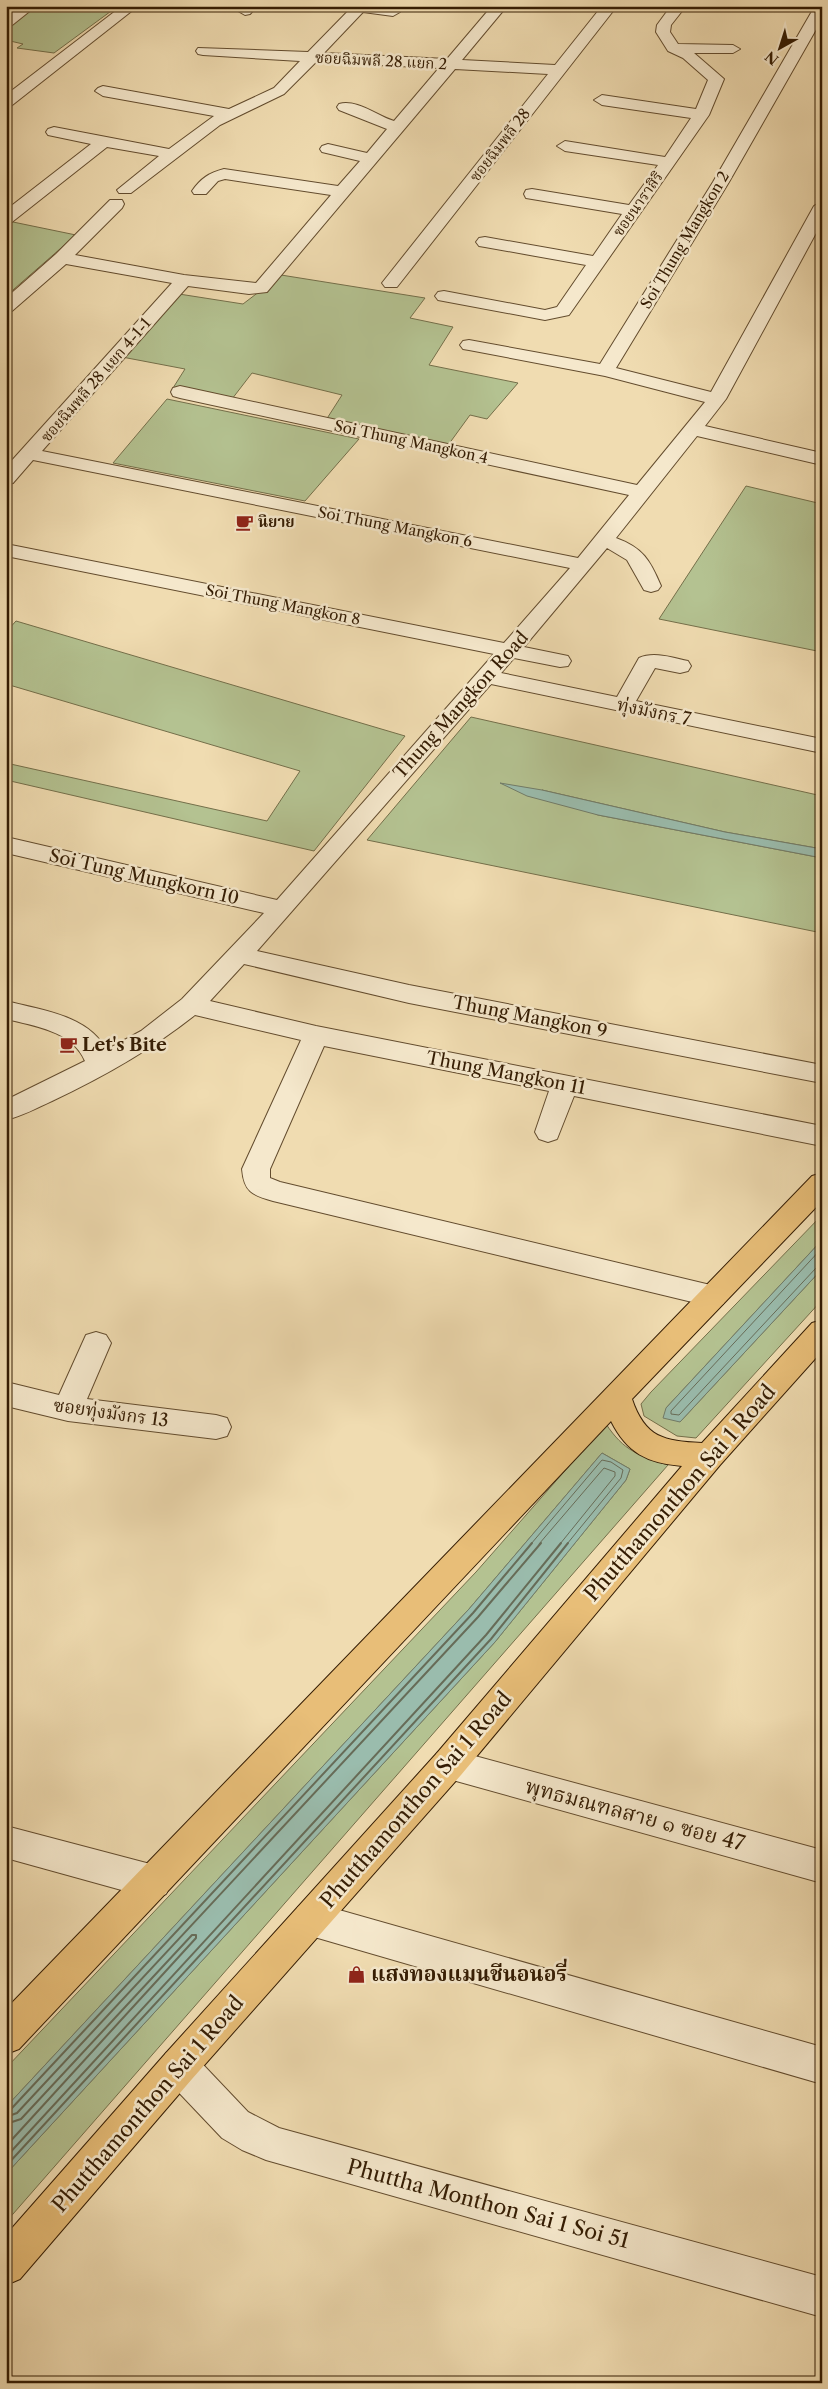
<svg xmlns="http://www.w3.org/2000/svg" width="828" height="2389" font-family="'Libre Caslon Text','Noto Serif Thai',serif">
  <style>
    .green { fill: #b4c291; stroke: #746f4a }
    .water { fill: #9abcad; stroke: #717c69 }
    .lines { fill: none; stroke-linecap: round; stroke-linejoin: round }
    .shore-far1 { stroke: #676c58; stroke-width: 1 }
    .shore { stroke: #676c58; stroke-width: 2 }
    .minor-casing { stroke: #634c2e; stroke-width: 2 }
    .major-casing { stroke: #341c03; stroke-width: 2 }
    .minor { fill: #f5e8cc; fill-rule: evenodd }
    .major { fill: #e8be78; fill-rule: evenodd }
    .labels { text-anchor: middle; stroke-width: 5; stroke-linejoin: round; paint-order: stroke }
    .far-street-label { font-size: 15px; fill: #341c03; stroke: #f5e8cc }
    .far-poi-label { font-size: 15px; font-weight: bold; fill: #341c03; stroke: #f5e8cc; text-anchor: start }
    .street-label { font-size: 18px; fill: #341c03; stroke: #f5e8cc }
    .poi-label { font-size: 18px; font-weight: bold; fill: #341c03; stroke: #f5e8cc; text-anchor: start }
    .near-street-label { font-size: 21px; fill: #341c03; stroke: #f5e8cc }
    .near-poi-label { font-size: 21px; font-weight: bold; fill: #341c03; stroke: #f5e8cc; text-anchor: start }
  </style>
  <rect width="100%" height="100%" fill="#f0dcb1"/>
  <filter id="stains"><feTurbulence type="fractalNoise" baseFrequency=".004" numOctaves="4"/><feColorMatrix values="0 0 0 0 .2 0 0 0 0 .09 0 0 0 0 .02 0 0 0 .5 -.17"/></filter>
  <radialGradient id="worn" r=".72"><stop offset=".6" stop-color="#630" stop-opacity="0"/><stop offset="1" stop-color="#630" stop-opacity=".3"/></radialGradient>
  <!-- green -->
  <g class="green">
    <polygon points="36,6 118,6 54,53 17,48 23,44 6,40 6,29"/>
    <polygon points="13,222 76,235 6,296 6,228"/>
    <polygon points="281,275 425,298 410,318 453,327 429,365 518,383 487,419 470,415 446,448 326,420 342,395 252,373 232,399 173,388 185,369 122,357 179,294 243,304"/>
    <polygon points="167,399 359,439 305,501 113,463"/>
    <polygon points="746,486 822,504 822,652 659,619"/>
    <polygon points="16,621 405,736 314,851 6,780 6,763 267,821 300,771 6,684 6,632"/>
    <polygon points="471,717 822,796 822,849 725,832 542,790 598,815 822,858 822,933 367,840"/>
    <polygon points="822,1215 822,1240 666,1408 680,1422 822,1269 822,1300 696,1438 677,1436 644,1416 641,1404 651,1392"/>
    <path d="M 606,1424 C 624,1451 638,1455 668,1465 L 6,2222 L 6,2174 L 495,1642 L 626,1480 L 630,1469 L 602,1453 L 469,1609 L 6,2107 L 6,2068 L 476,1572 Z"/>
  </g>
  <!-- water -->
  <g class="water">
    <polygon points="500,783 542,790 725,832 822,849 822,858 598,815 527,796"/>
    <polygon points="822,1240 822,1269 680,1422 663,1418 666,1408"/>
    <polygon points="602,1453 630,1469 626,1480 495,1642 6,2174 6,2107 469,1609"/>
  </g>
  <g class="lines">
    <!-- shore-far1 -->
    <g class="shore-far1">
      <polyline points="822,1248 671,1411 671,1414 679,1415 816,1268 822,1266"/>
      <polyline points="531,1544 602,1460 611,1462 623,1470 621,1478 567,1544"/>
      <polyline points="539,1544 604,1468 615,1472 615,1476 560,1544"/>
    </g>
    <!-- shore -->
    <g class="shore">
      <polyline points="6,2110 12,2108 473,1613 532,1543"/>
      <polyline points="6,2117 17,2113 478,1617 541,1543"/>
      <polyline points="6,2124 21,2119 192,1935 196,1935 196,1938 6,2146"/>
      <polyline points="6,2157 486,1635 561,1543"/>
      <polyline points="6,2166 491,1639 568,1543"/>
    </g>
    <defs>
      <g id="minor">
        <polygon points="19,6 36,6 11,26 6,27 6,16"/>
        <polygon points="122,6 138,6 11,106 6,108 6,95"/>
        <polygon points="242,6 257,6 250,14 245,15 238,11"/>
        <path d="M 353,6 L 384,6 L 398,9 L 400,12 L 393,16 L 363,12 L 324,53 L 447,59 L 492,6 L 507,6 L 462,60 L 555,65 L 602,6 L 617,6 L 397,287 L 385,287 L 382,283 L 548,74 L 455,69 L 267,292 L 249,294 L 188,286 L 42,451 L 578,558 L 629,495 L 180,398 L 173,396 L 171,392 L 173,388 L 180,386 L 637,485 L 705,402 L 605,376 L 469,350 L 463,349 L 460,345 L 463,341 L 469,340 L 600,364 L 713,182 L 815,6 L 822,6 L 822,19 L 729,182 L 616,368 L 711,392 L 814,206 L 822,201 L 822,222 L 726,399 L 705,426 L 822,453 L 822,465 L 697,436 L 616,538 C 643,548 650,560 661,586 L 658,590 L 651,592 L 644,590 L 627,560 L 607,548 L 524,647 L 568,656 L 571,661 L 568,666 L 560,667 L 514,658 L 501,673 L 617,697 L 639,658 C 654,651 673,658 688,661 L 691,666 L 688,671 L 680,673 L 655,668 L 636,701 L 822,739 L 822,753 L 491,684 L 257,951 L 409,985 L 822,1065 L 822,1083 L 409,1003 L 244,964 L 210,1001 L 316,1026 L 822,1126 L 822,1146 L 574,1096 L 557,1139 L 548,1142 L 539,1139 L 535,1132 L 549,1091 L 324,1046 L 270,1169 L 270,1178 L 280,1182 L 723,1288 L 727,1296 L 723,1304 L 713,1307 L 273,1201 C 252,1195 244,1192 242,1169 L 301,1040 L 195,1015 C 151,1050 103,1077 52,1101 C 37,1108 22,1116 6,1120 L 6,1100 L 85,1061 C 72,1031 35,1026 6,1019 L 6,1001 C 40,1010 89,1015 106,1050 L 141,1031 L 182,999 L 264,913 L 6,853 L 6,837 L 277,900 L 494,654 L 6,556 L 6,544 L 504,643 L 570,568 L 33,460 L 13,483 L 6,485 L 6,467 L 172,283 L 66,264 L 12,311 L 6,312 L 6,298 L 56,254 L 110,200 L 122,200 L 124,204 L 122,208 L 75,255 L 184,275 L 256,283 L 331,195 L 225,179 L 218,181 L 206,194 L 194,194 L 192,191 C 201,178 209,173 224,169 L 338,186 L 360,161 L 322,152 L 320,149 L 322,146 L 328,144 L 367,153 L 387,129 L 339,110 L 337,107 L 339,104 C 357,99 377,116 394,121 L 439,68 L 316,62 L 284,94 L 220,125 L 131,193 L 119,193 L 117,190 L 159,156 L 107,147 L 12,222 L 6,223 L 6,210 L 91,144 L 48,135 L 46,132 L 48,129 L 54,127 L 169,149 L 214,116 L 103,96 L 95,91 L 98,88 L 103,86 L 229,109 L 274,88 L 300,61 L 203,55 L 198,54 L 196,51 L 198,48 L 308,52 Z"/>
        <polygon points="671,6 686,6 671,25 670,32 678,44 733,45 740,49 733,53 694,53 724,79 709,115 569,315 545,320 438,300 435,296 438,292 444,291 545,310 557,307 586,265 485,247 479,246 476,242 479,238 485,237 593,256 622,214 526,198 524,194 526,190 532,189 629,205 658,165 565,151 557,146 565,141 665,157 691,118 602,105 594,100 602,95 696,109 708,80 683,58 668,51 656,32 657,25"/>
        <polygon points="96,1332 106,1335 111,1343 87,1399 216,1415 227,1418 231,1427 227,1436 216,1439 68,1421 6,1406 6,1382 59,1395 86,1335"/>
        <polygon points="449,1749 822,1850 822,1883 449,1779 437,1775 432,1764 437,1753"/>
        <polygon points="6,1826 154,1865 166,1870 172,1882 166,1894 154,1899 6,1858"/>
        <polygon points="311,1902 822,2047 822,2084 311,1936 298,1931 293,1919 298,1907"/>
        <polygon points="179,2047 192,2053 248,2112 279,2128 822,2277 822,2317 266,2160 242,2150 222,2138 166,2079 160,2066 166,2053"/>
      </g>
      <path id="major" d="M 822,1173 L 822,1201 L 632,1399 C 645,1438 664,1441 702,1443 L 812,1323 L 822,1320 L 822,1351 L 720,1465 L 461,1775 L 192,2079 L 20,2279 L 6,2285 L 6,2235 L 166,2053 L 437,1753 L 682,1466 C 647,1463 627,1453 611,1421 L 19,2049 L 6,2054 L 6,2009 L 812,1176 Z"/>
    </defs>
    <!-- minor casing -->
    <use href="#minor" class="minor-casing"/>
    <!-- major casing -->
    <use href="#major" class="major-casing"/>
    <!-- minor -->
    <use href="#minor" class="minor"/>
    <!-- major -->
    <use href="#major" class="major"/>
  </g>
  <!-- icons -->
  <defs>
    <symbol id="cafe-bare" viewBox="-9 -9 18 18"><path d="M-5.5-4.5H6V0H3Q3 3.5 0 3.5H-2.5Q-5.5 3.5-5.5 0ZM3-3.2v2h1.7v-2ZM-6 4.5H4V6H-6Z" fill="#8f2418" stroke="#f5e8cc" stroke-width="2.5" paint-order="stroke"/></symbol>
    <symbol id="shop-bare" viewBox="-9 -9 18 18"><path d="M-5-2.5h2.3a2.7 3.5 0 0 1 5.4 0H5L5.5 6h-11ZM-1.5-2.5h3a1.5 2.3 0 0 0-3 0Z" fill="#8f2418" stroke="#f5e8cc" stroke-width="2.5" paint-order="stroke"/></symbol>
  </defs>
  <g fill-rule="evenodd">
    <use href="#cafe-bare" x="232" y="510" width="25" height="25"/>
    <use href="#cafe-bare" x="56" y="1032" width="25" height="25"/>
    <use href="#shop-bare" x="344" y="1962" width="25" height="25"/>
  </g>
  <g class="labels">
    <!-- far-street labels -->
    <g class="far-street-label">
      <text transform="translate(381 61) rotate(3)" y="5">ซอยฉิมพลี 28 แยก 2</text>
      <text transform="translate(500 145) rotate(-52)" y="5">ซอยฉิมพลี 28</text>
      <text transform="translate(638 204) rotate(-55)" y="5">ซอยนาราสิริ</text>
      <text transform="translate(685 240) rotate(-59)" y="5">Soi Thung Mangkon 2</text>
      <text transform="translate(96 380) rotate(-49)" y="5">ซอยฉิมพลี 28 แยก 4-1-1</text>
      <text transform="translate(411 442) rotate(12)" y="5">Soi Thung Mangkon 4</text>
      <text transform="translate(395 527) rotate(11)" y="5">Soi Thung Mangkon 6</text>
      <text transform="translate(283 605) rotate(11)" y="5">Soi Thung Mangkon 8</text>
    </g>
    <!-- far-poi labels -->
    <g class="far-poi-label">
      <text x="258" y="527">นิยาย</text>
    </g>
    <!-- street labels -->
    <g class="street-label">
      <text transform="translate(461 705) rotate(-48)" y="6">Thung Mangkon Road</text>
      <text transform="translate(654 712) rotate(12)" y="6">ทุ่งมังกร 7</text>
      <text transform="translate(144 877) rotate(13)" y="6">Soi Tung Mungkorn 10</text>
      <text transform="translate(530 1017) rotate(11)" y="6">Thung Mangkon 9</text>
      <text transform="translate(506 1073) rotate(11)" y="6">Thung Mangkon 11</text>
      <text transform="translate(111 1413) rotate(8)" y="6">ซอยทุ่งมังกร 13</text>
    </g>
    <!-- poi labels -->
    <g class="poi-label">
      <text x="82" y="1051">Let's Bite</text>
    </g>
    <!-- near-street labels -->
    <g class="near-street-label">
      <text transform="translate(680 1493) rotate(-49)" y="7">Phutthamonthon Sai 1 Road</text>
      <text transform="translate(416 1800) rotate(-49)" y="7">Phutthamonthon Sai 1 Road</text>
      <text transform="translate(635 1815) rotate(15)" y="7">พุทธมณฑลสาย ๑ ซอย 47</text>
      <text transform="translate(148 2104) rotate(-49)" y="7">Phutthamonthon Sai 1 Road</text>
      <text transform="translate(488 2204) rotate(15)" y="7">Phuttha Monthon Sai 1 Soi 51</text>
    </g>
    <!-- near-poi labels -->
    <g class="near-poi-label">
      <text x="371" y="1981">แสงทองแมนชีนอนอรี่</text>
    </g>
  </g>
  <!-- margin -->
  <rect width="828" height="2389" fill="none" stroke="#f0dcb1" stroke-width="25"/>
  <rect x="8" y="8" width="813" height="2374" fill="none" stroke="#341c03" stroke-width="2.5"/>
  <rect x="12" y="12" width="803" height="2364" fill="none" stroke="#341c03"/>
  <!-- north arrow -->
  <g transform="translate(780 48) rotate(219)" stroke="#f5e8cc" stroke-width="4" paint-order="stroke">
  <path d="M0-4L9 19L0 12L-9 19Z" fill="#341c03"/>
  <text y="-8" font-size="14" font-weight="bold" text-anchor="middle" fill="#341c03">N</text>
  </g>
  <rect width="100%" height="100%" filter="url(#stains)"/>
  <rect width="100%" height="100%" fill="url(#worn)"/>
</svg>
